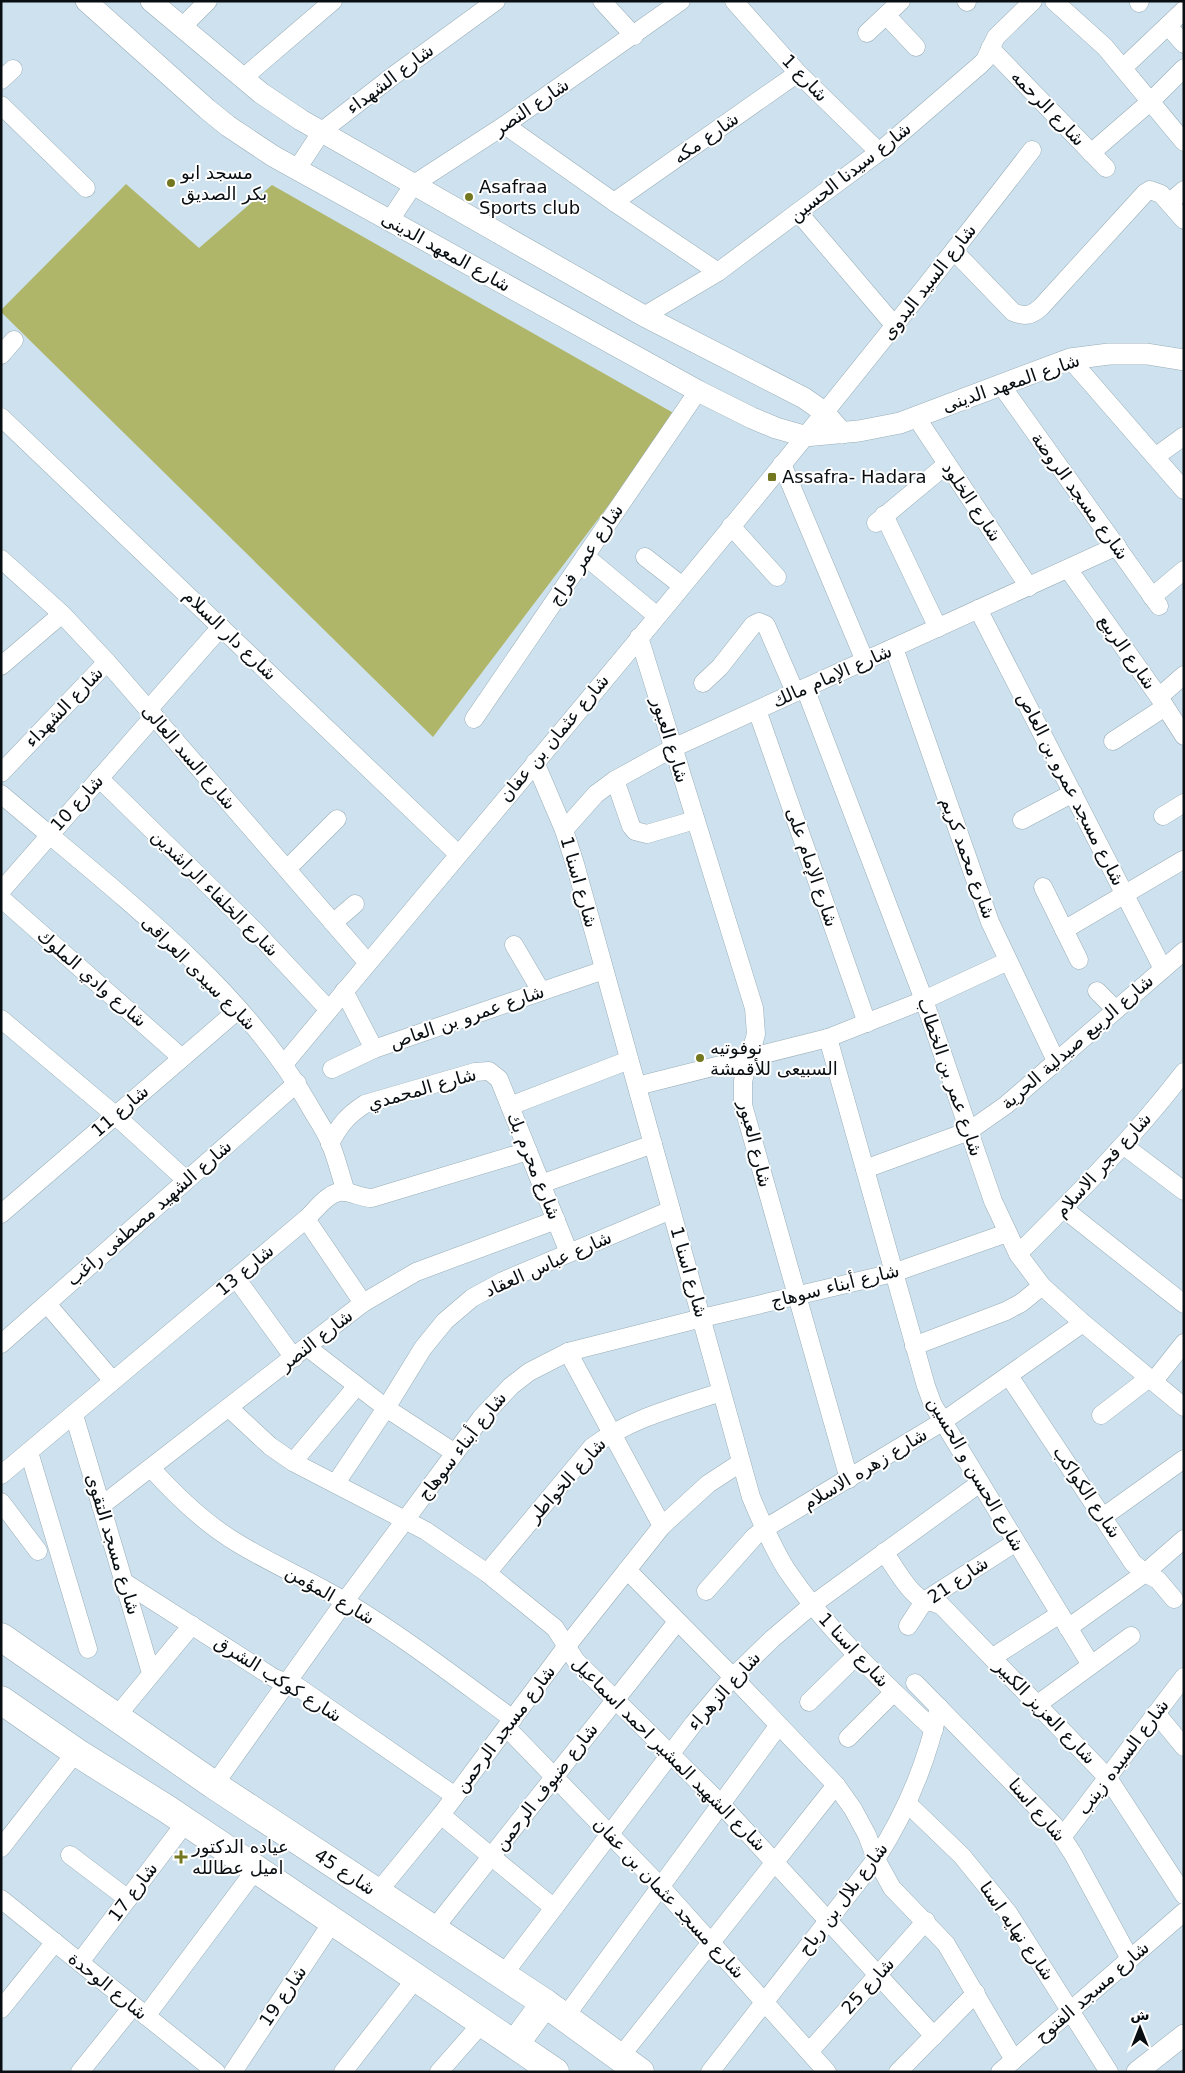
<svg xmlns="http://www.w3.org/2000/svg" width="1185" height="2073" font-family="'DejaVu Sans',Cairo,sans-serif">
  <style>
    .grass { fill: #b0b669 }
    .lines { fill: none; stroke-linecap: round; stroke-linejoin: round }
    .minor-casing { stroke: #99adb8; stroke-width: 19 }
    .tertiary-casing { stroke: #99adb8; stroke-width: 22 }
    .primary-casing { stroke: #99adb8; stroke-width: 29 }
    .minor { stroke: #fff; stroke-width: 18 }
    .tertiary { stroke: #fff; stroke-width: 21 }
    .primary { stroke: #fff; stroke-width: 28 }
    .poi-dot { fill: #73771f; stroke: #fff; stroke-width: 2 }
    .labels { text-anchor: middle; stroke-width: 4; stroke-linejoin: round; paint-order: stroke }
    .street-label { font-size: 18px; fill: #080e12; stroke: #fff }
    .poi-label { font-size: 18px; fill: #080e12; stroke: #fff; text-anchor: start }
  </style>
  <rect width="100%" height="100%" fill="#cde2ee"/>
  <!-- grass -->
  <polygon class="grass" points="126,184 199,248 272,185 677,415 433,737 1,312 1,310"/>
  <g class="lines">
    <defs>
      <g id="minor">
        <polyline points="602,1 634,36"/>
        <polyline points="734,1 798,73 879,152"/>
        <polyline points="966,1 967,2"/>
        <polyline points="1054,1 1105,47 1184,142"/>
        <polyline points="1139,3 1140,1"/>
        <polyline points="886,15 916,47"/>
        <polyline points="1168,26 1184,44"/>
        <polyline points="181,28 208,1"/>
        <polyline points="867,33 901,1"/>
        <polyline points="990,48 1106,168"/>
        <polyline points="1123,68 1184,10"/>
        <polyline points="243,78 333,1"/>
        <polyline points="1,80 13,69"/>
        <polyline points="1,105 86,188"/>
        <polyline points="505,125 614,202 718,272"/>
        <polyline points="1091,153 1151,101 1184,68"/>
        <polyline points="297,169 322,131 393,76 496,1"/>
        <polyline points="614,202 798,73"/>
        <polyline points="1169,203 1184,190"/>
        <polyline points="798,212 895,326"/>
        <polyline points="390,220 414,184 505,125 681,1"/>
        <path d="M 954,251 L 1013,312 C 1025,317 1031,316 1041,307 L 1145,193 L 1150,190 L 1161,194 L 1184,220"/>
        <polyline points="644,316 718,272 798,212 879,152 980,65 985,60 996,37 1033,1"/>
        <polyline points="1,355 14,340"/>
        <polyline points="1070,359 1184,490"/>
        <polyline points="1001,385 1159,606"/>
        <polyline points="1,417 458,854"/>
        <polyline points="916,417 1029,587"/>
        <polyline points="1155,457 1184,436"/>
        <polyline points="782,464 865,661"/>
        <polyline points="884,515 938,628"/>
        <polyline points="876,523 947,464"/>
        <polyline points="731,526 777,577"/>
        <polyline points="585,556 657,616"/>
        <polyline points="645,557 681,585"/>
        <polyline points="1,559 62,614 107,662 368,963"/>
        <polyline points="1068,569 1159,697 1184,736"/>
        <polyline points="1152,597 1184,570"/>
        <polyline points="978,609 1163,969"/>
        <polyline points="639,637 754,1008 756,1034 743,1081 743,1105 849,1479"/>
        <polyline points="894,648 990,922 1056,1061"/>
        <polyline points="1,666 62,614"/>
        <polyline points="703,683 720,667 753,625 759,622 766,625 795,692"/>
        <polyline points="805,688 924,1000 993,1201 1018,1254 1042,1286 1083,1323 1184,1407"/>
        <polyline points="1159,697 1184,675"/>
        <polyline points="148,710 221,627"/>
        <polyline points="757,710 867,1023"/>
        <polyline points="474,719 698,391"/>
        <polyline points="1113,741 1165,707"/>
        <path d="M 535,762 L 564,830 L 575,864 L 751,1497 C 761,1521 772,1546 786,1569 C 827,1630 881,1680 934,1730"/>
        <polyline points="1,773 107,662"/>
        <polyline points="99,778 254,930 329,1010"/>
        <polyline points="615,780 631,826 635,831 647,834 695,820"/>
        <path d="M 1,794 C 107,885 240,983 309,1105 C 316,1118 326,1131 331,1145 C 337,1160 341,1177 346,1192"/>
        <polyline points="1163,816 1184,803"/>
        <polyline points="1022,820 1073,793"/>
        <polyline points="564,830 596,794 615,780 673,748 1117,546"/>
        <polyline points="287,869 337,819"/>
        <polyline points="1043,887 1079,960"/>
        <polyline points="1,891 154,716"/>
        <polyline points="1,898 182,1058"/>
        <polyline points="333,923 355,904"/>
        <polyline points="1064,930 1183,860"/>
        <polyline points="514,945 541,991"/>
        <polyline points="344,991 374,1049"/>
        <polyline points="1097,991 1116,1010"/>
        <polyline points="1,1019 115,1115 186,1180"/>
        <polyline points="828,1038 926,1386 933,1405 1091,1665"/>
        <path d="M 284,1064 C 536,761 792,462 1032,150"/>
        <polyline points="332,1069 374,1049 604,970"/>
        <polyline points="637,1086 828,1038 924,1000 1008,961"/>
        <polyline points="510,1106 629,1060"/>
        <path d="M 330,1144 C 339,1125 348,1115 365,1104 L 475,1072 L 489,1071 L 499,1079 L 569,1253"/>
        <polyline points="1123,1145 1184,1191"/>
        <polyline points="865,1169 969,1131 1006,1105 1184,951"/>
        <polyline points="541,1184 653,1144"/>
        <polyline points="1064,1209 1184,1304"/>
        <polyline points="1,1214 239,1009"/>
        <polyline points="306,1219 363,1303"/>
        <path d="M 1018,1254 C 1076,1196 1134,1137 1184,1072"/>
        <polyline points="236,1278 294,1358"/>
        <polyline points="47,1304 113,1381"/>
        <polyline points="1,1344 297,1083"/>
        <polyline points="914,1346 1006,1311 1021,1303 1042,1286"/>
        <polyline points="307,1347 386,1408 455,1453"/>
        <polyline points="568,1352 662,1526"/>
        <polyline points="1009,1376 1133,1563 1145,1573 1158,1580 1174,1599"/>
        <polyline points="1153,1382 1184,1343"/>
        <polyline points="229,1408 270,1446 293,1462 426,1531 487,1573 555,1628 576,1661 721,1804 934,2036"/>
        <polyline points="74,1415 151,1673"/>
        <polyline points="1101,1415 1149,1378"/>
        <polyline points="29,1452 88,1649"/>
        <polyline points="293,1462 356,1387"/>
        <path d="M 151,1468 C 177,1497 205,1524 239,1544 C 274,1565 311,1581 346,1602 C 404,1637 458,1679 513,1719"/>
        <path d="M 1,1475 L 306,1219 C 316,1210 329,1190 345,1192 C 354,1193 362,1198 372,1198 L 528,1151"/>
        <polyline points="336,1483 386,1408 423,1348 445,1321 472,1298 503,1281 671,1210"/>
        <polyline points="1,1502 38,1551"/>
        <polyline points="101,1506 363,1303 416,1272 556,1220"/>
        <polyline points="1103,1517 1184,1459"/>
        <path d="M 884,1552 C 893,1564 905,1587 917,1596 C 924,1602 934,1601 942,1606 L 1108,1778 L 1184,1895"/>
        <polyline points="627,1570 733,1677 836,1785 853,1809 867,1835 876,1859 892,1888 946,1944 1014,2060"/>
        <path d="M 487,1573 L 592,1447 C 631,1418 677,1407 721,1392"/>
        <polyline points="124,1582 274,1678 298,1687 455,1796"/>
        <polyline points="706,1591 754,1537 764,1529 942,1422 1083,1323"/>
        <polyline points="908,1626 921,1606 932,1596 1016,1542"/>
        <polyline points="1068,1628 1145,1573 1184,1539"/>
        <polyline points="993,1657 1060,1614"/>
        <polyline points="915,1683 1054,1825 1073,1854 1130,1959"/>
        <polyline points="809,1702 857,1655"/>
        <polyline points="1038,1704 1131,1636"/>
        <polyline points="1156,1713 1184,1747"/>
        <polyline points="116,1717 192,1625"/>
        <polyline points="507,1728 661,1887 827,2072"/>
        <polyline points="848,1738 894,1692"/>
        <polyline points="214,1785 345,1601 481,1418 511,1386 529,1372 568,1352 702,1318 893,1273 1007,1233"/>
        <polyline points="908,1804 962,1856 1009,1914 1109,2072"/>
        <polyline points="441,1815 554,1908"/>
        <polyline points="1063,1836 1184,1677"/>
        <polyline points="1,1848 76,1752"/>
        <polyline points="70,1855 128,1899"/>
        <polyline points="377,1893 441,1815 566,1647 662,1526 708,1484 740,1463"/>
        <polyline points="1,1899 216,2072"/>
        <polyline points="433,1930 677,1622"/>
        <polyline points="80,1962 186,1822"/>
        <polyline points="503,1975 694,1723 733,1677 772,1639 812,1605 980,1483"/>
        <polyline points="1,2009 55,1942"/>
        <polyline points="146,2016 256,1869"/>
        <polyline points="565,2017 779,1725"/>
        <polyline points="809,2052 926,1921"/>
        <polyline points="620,2057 836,1785"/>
        <polyline points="80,2072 133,2006"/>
        <polyline points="233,2072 333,1921"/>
        <polyline points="343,2072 417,1977"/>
        <polyline points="439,2072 483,2022"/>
        <path d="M 710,2072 L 876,1859 C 907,1811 927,1762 939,1707"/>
        <polyline points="898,2072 976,1993"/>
        <polyline points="1000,2072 1184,1912"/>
      </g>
      <g id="tertiary">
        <polyline points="86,1 207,109 228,126 273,156 698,391 752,418 776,428 804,436 859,431 900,423 1070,359 1109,354 1147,354 1184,360"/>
        <polyline points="151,1 261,93 301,120 644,316 804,398 824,412 842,433"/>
        <polyline points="1137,2072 1184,2035"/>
      </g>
      <g id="primary">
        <polyline points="1,1637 214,1785 545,2003 640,2072"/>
        <polyline points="1,1700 76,1752 167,1809 256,1869 555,2072"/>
        <polyline points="515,2044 545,2003"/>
      </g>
    </defs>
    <!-- minor casing -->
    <use href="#minor" class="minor-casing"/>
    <!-- tertiary casing -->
    <use href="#tertiary" class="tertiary-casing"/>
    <!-- primary casing -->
    <use href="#primary" class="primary-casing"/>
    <!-- minor -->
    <use href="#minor" class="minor"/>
    <!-- tertiary -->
    <use href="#tertiary" class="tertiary"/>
    <!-- primary -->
    <use href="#primary" class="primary"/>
  </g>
  <!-- markers -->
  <g class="poi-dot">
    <circle cx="171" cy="183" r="5"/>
    <circle cx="469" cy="197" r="5"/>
    <rect x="767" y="472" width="10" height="10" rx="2.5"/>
    <circle cx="700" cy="1058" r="5"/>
    <path d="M178.5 1849.5h5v5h5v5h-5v5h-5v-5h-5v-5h5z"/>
  </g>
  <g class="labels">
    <!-- street labels -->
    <g class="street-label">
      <text transform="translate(805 78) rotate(46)" y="6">شارع 1</text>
      <text transform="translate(390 79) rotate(-37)" y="6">شارع الشهداء</text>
      <text transform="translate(531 107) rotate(-34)" y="6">شارع النصر</text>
      <text transform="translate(1048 108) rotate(46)" y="6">شارع الرحمه</text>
      <text transform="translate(706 138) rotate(-35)" y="6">شارع مكه</text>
      <text transform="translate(850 172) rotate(-38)" y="6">شارع سيدنا الحسين</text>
      <text transform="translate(446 252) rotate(29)" y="6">شارع المعهد الدينى</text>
      <text transform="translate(929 282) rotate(-52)" y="6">شارع السيد البدوى</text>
      <text transform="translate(1011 383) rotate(-19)" y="6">شارع المعهد الدينى</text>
      <text transform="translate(1080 496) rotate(54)" y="6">شارع مسجد الروضة</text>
      <text transform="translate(972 502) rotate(56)" y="6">شارع الخلود</text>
      <text transform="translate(586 555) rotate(-56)" y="6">شارع عمر فراج</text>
      <text transform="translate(230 635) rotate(44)" y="6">شارع دار السلام</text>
      <text transform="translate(1127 652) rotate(55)" y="6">شارع الربيع</text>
      <text transform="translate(832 676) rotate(-24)" y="6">شارع الإمام مالك</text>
      <text transform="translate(64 707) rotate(-46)" y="6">شارع الشهداء</text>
      <text transform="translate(554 738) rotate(-50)" y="6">شارع عثمان بن عفان</text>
      <text transform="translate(670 740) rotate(73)" y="6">شارع العبور</text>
      <text transform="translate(189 757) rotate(49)" y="6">شارع السد العالى</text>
      <text transform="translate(1071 789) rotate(63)" y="6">شارع مسجد عمرو بن العاص</text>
      <text transform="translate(77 803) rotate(-48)" y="6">شارع 10</text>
      <text transform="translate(968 858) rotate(70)" y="6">شارع محمد كريم</text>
      <text transform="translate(812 867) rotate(71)" y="6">شارع الإمام على</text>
      <text transform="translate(579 882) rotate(74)" y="6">شارع اسنا 1</text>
      <text transform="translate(215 893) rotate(45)" y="6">شارع الخلفاء الراشدين</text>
      <text transform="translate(199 973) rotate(45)" y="6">شارع سيدى العراقى</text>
      <text transform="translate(92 978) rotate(41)" y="6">شارع وادي الملوك</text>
      <text transform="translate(467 1017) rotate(-19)" y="6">شارع عمرو بن العاص</text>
      <text transform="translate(1077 1042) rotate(-41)" y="6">شارع الربيع صيدلية الحرية</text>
      <text transform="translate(950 1077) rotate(71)" y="6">شارع عمر بن الخطاب</text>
      <text transform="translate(422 1089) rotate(-16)" y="6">شارع المحمدي</text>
      <text transform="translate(120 1111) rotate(-41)" y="6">شارع 11</text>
      <text transform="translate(755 1144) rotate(76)" y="6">شارع العبور</text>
      <text transform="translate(1103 1165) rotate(-48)" y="6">شارع فجر الاسلام</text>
      <text transform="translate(534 1166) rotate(68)" y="6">شارع محرم بك</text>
      <text transform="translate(149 1213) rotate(-41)" y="6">شارع الشهيد مصطفى راغب</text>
      <text transform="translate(548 1264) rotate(-24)" y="6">شارع عباس العقاد</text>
      <text transform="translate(245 1270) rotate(-40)" y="6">شارع 13</text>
      <text transform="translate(689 1272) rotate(74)" y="6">شارع اسنا 1</text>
      <text transform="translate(835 1286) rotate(-14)" y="6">شارع أبناء سوهاج</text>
      <text transform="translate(316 1340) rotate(-38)" y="6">شارع النصر</text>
      <text transform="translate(462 1446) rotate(-52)" y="6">شارع أبناء سوهاج</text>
      <text transform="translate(865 1469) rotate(-31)" y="6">شارع زهره الاسلام</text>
      <text transform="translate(976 1474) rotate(60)" y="6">شارع الحسن و الحسين</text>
      <text transform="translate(567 1480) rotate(-48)" y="6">شارع الخواطر</text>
      <text transform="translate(1087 1492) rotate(56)" y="6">شارع الكواكب</text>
      <text transform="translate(113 1544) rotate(73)" y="6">شارع مسجد التقوى</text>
      <text transform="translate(958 1580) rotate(-34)" y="6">شارع 21</text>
      <text transform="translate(330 1595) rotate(30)" y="6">شارع المؤمن</text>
      <text transform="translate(854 1650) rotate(47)" y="6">شارع اسنا 1</text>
      <text transform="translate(278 1679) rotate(32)" y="6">شارع كوكب الشرق</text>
      <text transform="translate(724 1691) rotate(-48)" y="6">شارع الزهراء</text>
      <text transform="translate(1045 1712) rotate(46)" y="6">شارع العزيز الكبير</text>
      <text transform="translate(505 1729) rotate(-53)" y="6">شارع مسجد الرحمن</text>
      <text transform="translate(669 1754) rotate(45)" y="6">شارع الشهيد المشير احمد اسماعيل</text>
      <text transform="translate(1123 1757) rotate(-53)" y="6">شارع السيده زينب</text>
      <text transform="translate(546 1787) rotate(-52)" y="6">شارع ضيوف الرحمن</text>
      <text transform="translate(1037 1810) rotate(49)" y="6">شارع اسنا</text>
      <text transform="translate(345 1872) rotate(33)" y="6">شارع 45</text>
      <text transform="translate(133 1892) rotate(-53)" y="6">شارع 17</text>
      <text transform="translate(669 1898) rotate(47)" y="6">شارع مسجد عثمان بن عفان</text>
      <text transform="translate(843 1899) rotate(-53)" y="6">شارع بلال بن رباح</text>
      <text transform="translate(1017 1931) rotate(55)" y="6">شارع نهايه اسنا</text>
      <text transform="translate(108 1986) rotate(39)" y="6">شارع الوحدة</text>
      <text transform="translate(868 1986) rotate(-48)" y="6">شارع 25</text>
      <text transform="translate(1092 1992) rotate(-41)" y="6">شارع مسجد الفتوح</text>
      <text transform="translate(283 1996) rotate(-56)" y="6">شارع 19</text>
    </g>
    <!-- poi labels -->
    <g class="poi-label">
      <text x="181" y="179">مسجد ابو<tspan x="181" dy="21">بكر الصديق</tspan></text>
      <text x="479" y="193">Asafraa<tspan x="479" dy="21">Sports club</tspan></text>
      <text x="782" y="483">Assafra- Hadara</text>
      <text x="710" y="1054">نوفوتيه<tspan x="710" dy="21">السبيعى للأقمشة</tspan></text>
      <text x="192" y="1853">عياده الدكتور<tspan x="192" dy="21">اميل عطالله</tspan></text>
    </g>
  </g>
  <!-- border -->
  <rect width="1185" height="2073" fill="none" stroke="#080e12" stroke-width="5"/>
  <!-- north arrow -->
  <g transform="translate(1140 2028)" stroke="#ffffff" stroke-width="4" paint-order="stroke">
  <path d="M0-4L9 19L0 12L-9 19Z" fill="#080e12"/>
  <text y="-8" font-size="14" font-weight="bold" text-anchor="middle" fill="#080e12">ش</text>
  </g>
</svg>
